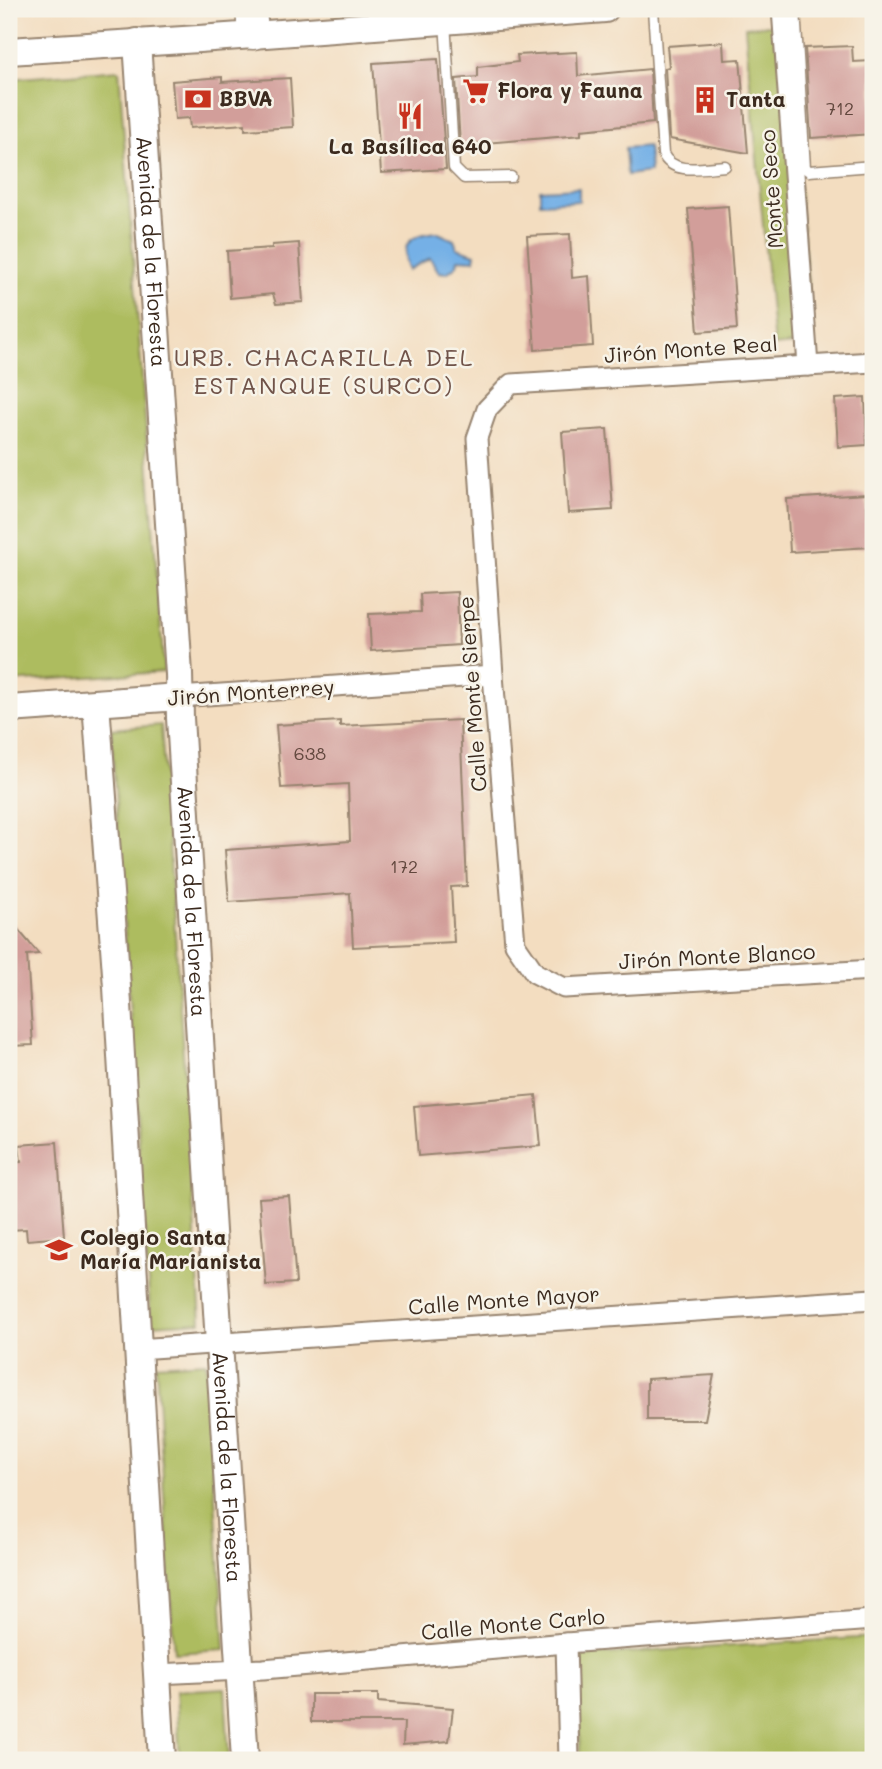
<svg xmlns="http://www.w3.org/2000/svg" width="882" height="1769" font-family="Mali,sans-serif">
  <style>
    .green { fill: #adbc5f; stroke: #74733e; stroke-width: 2 }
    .water { fill: #74b0e6; stroke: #586d82; stroke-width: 2 }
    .building { fill: #d29e9a }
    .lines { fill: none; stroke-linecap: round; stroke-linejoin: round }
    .lane-casing { stroke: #97846f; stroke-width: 13 }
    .street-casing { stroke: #97846f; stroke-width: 23 }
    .secondary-casing { stroke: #97846f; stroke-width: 30 }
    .primary-casing { stroke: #97846f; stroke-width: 33 }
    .lane { stroke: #fff; stroke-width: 10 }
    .street { stroke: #fff; stroke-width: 19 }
    .secondary { stroke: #fff; stroke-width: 26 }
    .primary { stroke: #fff; stroke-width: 30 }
    .labels { text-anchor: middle; stroke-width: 5; stroke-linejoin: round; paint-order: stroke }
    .number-label { font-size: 18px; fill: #61473d }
    .poi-label { font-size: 21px; font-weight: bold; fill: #3b2a1e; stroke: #f7f3e8; text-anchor: start }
    .street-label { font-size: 21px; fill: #3b2a1e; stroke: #f7f3e8 }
    .quarter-label { font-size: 24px; letter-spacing: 2px; fill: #705349; stroke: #f7f3e8 }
  </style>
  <rect width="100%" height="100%" fill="#f7f3e8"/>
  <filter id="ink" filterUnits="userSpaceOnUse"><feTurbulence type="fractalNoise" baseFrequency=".0143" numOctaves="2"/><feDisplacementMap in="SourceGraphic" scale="14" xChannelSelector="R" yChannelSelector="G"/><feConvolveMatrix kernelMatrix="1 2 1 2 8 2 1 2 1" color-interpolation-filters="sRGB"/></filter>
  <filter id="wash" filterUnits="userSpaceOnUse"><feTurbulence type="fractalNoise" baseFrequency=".00686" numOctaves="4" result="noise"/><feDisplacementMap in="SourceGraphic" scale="28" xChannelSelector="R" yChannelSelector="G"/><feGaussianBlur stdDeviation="1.57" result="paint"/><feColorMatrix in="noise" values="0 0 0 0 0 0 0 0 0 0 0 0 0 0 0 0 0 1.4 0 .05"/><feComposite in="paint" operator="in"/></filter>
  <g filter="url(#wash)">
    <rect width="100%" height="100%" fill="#f3ddc0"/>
    <!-- green -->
    <g class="green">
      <polygon points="784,24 813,342 774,346 745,27"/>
      <polygon points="119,70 164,672 9,682 9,79"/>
      <polygon points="161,725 201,1322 151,1325 111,729"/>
      <polygon points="206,1362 225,1650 174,1653 156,1365"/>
      <polygon points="873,1637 873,1760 580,1760 578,1656"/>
      <polygon points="225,1688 229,1760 180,1760 176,1691"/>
    </g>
    <!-- water -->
    <g class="water">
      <polygon points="648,146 650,172 627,175 625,148"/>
      <polygon points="579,188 579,201 540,203 540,190"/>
      <path d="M 436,232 L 454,240 L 457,248 L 475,254 L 474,260 L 458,259 L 457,265 L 447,273 L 439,272 L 430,258 L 408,270 C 400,243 410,235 436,232 Z"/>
    </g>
    <g id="blocks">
      <!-- building -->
      <g class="building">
        <polygon points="723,42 724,60 740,59 748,153 670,139 669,137 665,68 669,67 667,46"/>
        <polygon points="852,46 853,62 872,61 873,134 811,138 805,48"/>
        <polygon points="577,52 578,76 650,69 653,123 581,130 581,135 460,145 456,79 478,77 478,67 518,62 517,55"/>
        <polygon points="438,59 446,169 381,173 373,63"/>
        <polygon points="222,77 222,82 290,78 293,127 245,130 245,124 190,128 189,118 175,119 172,81"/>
        <polygon points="728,206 737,329 698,332 688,209"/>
        <polygon points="570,234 572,278 589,276 593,346 535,350 527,236"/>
        <polygon points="299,243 303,302 276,304 273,294 230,298 227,251 272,248 272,245"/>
        <polygon points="865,397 867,445 838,447 835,399"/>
        <polygon points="607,429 613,510 568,513 562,432"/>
        <polygon points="866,494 870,547 790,552 787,499"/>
        <polygon points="457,592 459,645 371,651 369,614 421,612 420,594"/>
        <polygon points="460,720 467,886 451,887 454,942 353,947 350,893 229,902 225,850 350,841 348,784 281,788 276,725 340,721 340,726"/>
        <polygon points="9,919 39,954 27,955 33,1045 9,1046"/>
        <polygon points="536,1095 541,1146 418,1156 414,1106"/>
        <polygon points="57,1142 64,1237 27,1240 26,1229 9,1230 9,1163 21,1162 19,1145"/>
        <polygon points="289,1196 296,1283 266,1285 259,1198"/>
        <polygon points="714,1375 705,1420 647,1420 647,1379"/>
        <polygon points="311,1694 378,1694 378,1702 453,1708 449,1741 403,1745 404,1722 311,1722"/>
      </g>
    </g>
  </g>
  <g filter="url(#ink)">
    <use href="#blocks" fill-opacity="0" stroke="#97846f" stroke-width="2"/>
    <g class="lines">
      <defs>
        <g id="lane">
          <path d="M 653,9 L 663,154 C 673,176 705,167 725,166"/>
          <polyline points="795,9 805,168 809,171 873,166"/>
          <polyline points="445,21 454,168 464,178 511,177"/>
        </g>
        <g id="street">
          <polyline points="782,9 808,366"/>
          <polyline points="873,362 511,384 487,409 477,438 493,675 515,944 535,973 564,988 873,970"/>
          <polyline points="179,697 493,675"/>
          <polyline points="137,1349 873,1299"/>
          <polyline points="566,1643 569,1760"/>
          <polyline points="157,1674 263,1669 566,1643 873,1620"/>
        </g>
        <g id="secondary">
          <path id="s1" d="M 137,42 L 179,674 L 180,718 L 245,1760"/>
          <polyline points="9,51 199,39 605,9"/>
          <polyline points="96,703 117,987 162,1760"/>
          <polyline points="9,709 179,697"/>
        </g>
        <polyline id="primary" points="251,9 253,34"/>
      </defs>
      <!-- lane casing -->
      <use href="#lane" class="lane-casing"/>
      <!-- street casing -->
      <use href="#street" class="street-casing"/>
      <!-- secondary casing -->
      <use href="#secondary" class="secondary-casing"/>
      <!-- primary casing -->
      <use href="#primary" class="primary-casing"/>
      <!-- lane -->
      <use href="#lane" class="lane"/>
      <!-- street -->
      <use href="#street" class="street"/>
      <!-- secondary -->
      <use href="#secondary" class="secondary"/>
      <!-- primary -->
      <use href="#primary" class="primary"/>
    </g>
  </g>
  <!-- icons -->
  <defs>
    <symbol id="supermarket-bare" viewBox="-9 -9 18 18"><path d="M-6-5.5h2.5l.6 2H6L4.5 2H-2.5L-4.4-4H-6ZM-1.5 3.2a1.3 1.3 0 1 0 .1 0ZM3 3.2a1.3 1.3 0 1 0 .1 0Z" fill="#c8321e" stroke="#f7f3e8" stroke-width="2.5" paint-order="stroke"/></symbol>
    <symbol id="bank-bare" viewBox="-9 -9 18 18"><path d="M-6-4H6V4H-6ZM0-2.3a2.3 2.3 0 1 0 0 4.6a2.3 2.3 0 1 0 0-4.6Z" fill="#c8321e" stroke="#f7f3e8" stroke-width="2.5" paint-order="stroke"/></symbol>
    <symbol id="building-bare" viewBox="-9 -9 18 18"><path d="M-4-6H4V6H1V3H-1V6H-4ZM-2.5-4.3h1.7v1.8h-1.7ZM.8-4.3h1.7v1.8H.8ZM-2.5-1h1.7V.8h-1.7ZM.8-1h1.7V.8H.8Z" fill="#c8321e" stroke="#f7f3e8" stroke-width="2.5" paint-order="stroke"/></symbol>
    <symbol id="restaurant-bare" viewBox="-9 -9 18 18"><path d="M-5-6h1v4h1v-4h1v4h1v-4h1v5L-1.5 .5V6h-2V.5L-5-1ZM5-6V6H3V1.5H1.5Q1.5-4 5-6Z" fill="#c8321e" stroke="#f7f3e8" stroke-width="2.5" paint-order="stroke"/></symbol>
    <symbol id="school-bare" viewBox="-9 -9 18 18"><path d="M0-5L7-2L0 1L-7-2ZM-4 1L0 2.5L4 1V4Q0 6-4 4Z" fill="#c8321e" stroke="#f7f3e8" stroke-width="2.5" paint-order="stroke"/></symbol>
  </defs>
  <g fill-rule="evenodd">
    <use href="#supermarket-bare" x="457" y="72" width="38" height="38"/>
    <use href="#bank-bare" x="179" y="80" width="38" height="38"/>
    <use href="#building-bare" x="686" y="81" width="38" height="38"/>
    <use href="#restaurant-bare" x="391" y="97" width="38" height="38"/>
    <use href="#school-bare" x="40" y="1231" width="38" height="38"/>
  </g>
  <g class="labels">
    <!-- number labels -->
    <g class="number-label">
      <text x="840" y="115">712</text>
      <text x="310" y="760">638</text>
      <text x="404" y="873">172</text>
    </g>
    <!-- poi labels -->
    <g class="poi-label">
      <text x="497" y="98">Flora y Fauna</text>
      <text x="219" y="106">BBVA</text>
      <text x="726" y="107">Tanta</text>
      <text x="410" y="154" text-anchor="middle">La Basílica 640</text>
      <text x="80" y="1245">Colegio Santa<tspan x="80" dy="24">María Marianista</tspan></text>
    </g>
    <!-- street labels -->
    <g class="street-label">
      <text transform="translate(772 189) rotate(-94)" y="7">Monte Seco</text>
      <text dy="7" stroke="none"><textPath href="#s1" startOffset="210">Avenida de la Floresta</textPath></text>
      <text transform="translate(691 350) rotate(-4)" y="7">Jirón Monte Real</text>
      <text transform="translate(251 693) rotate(-4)" y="7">Jirón Monterrey</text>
      <text transform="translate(473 694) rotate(-94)" y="7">Calle Monte Sierpe</text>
      <text dy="7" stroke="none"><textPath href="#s1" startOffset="861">Avenida de la Floresta</textPath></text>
      <text transform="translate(717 957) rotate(-3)" y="7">Jirón Monte Blanco</text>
      <text transform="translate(504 1301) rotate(-4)" y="7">Calle Monte Mayor</text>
      <text dy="7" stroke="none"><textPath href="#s1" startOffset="1428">Avenida de la Floresta</textPath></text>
      <text transform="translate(513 1625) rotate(-5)" y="7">Calle Monte Carlo</text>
    </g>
    <!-- quarter labels -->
    <g class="quarter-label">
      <text x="324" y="366">URB. CHACARILLA DEL<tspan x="324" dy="28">ESTANQUE (SURCO)</tspan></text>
    </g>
  </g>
  <!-- margin -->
  <rect width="882" height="1769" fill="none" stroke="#f7f3e8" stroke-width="35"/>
</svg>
